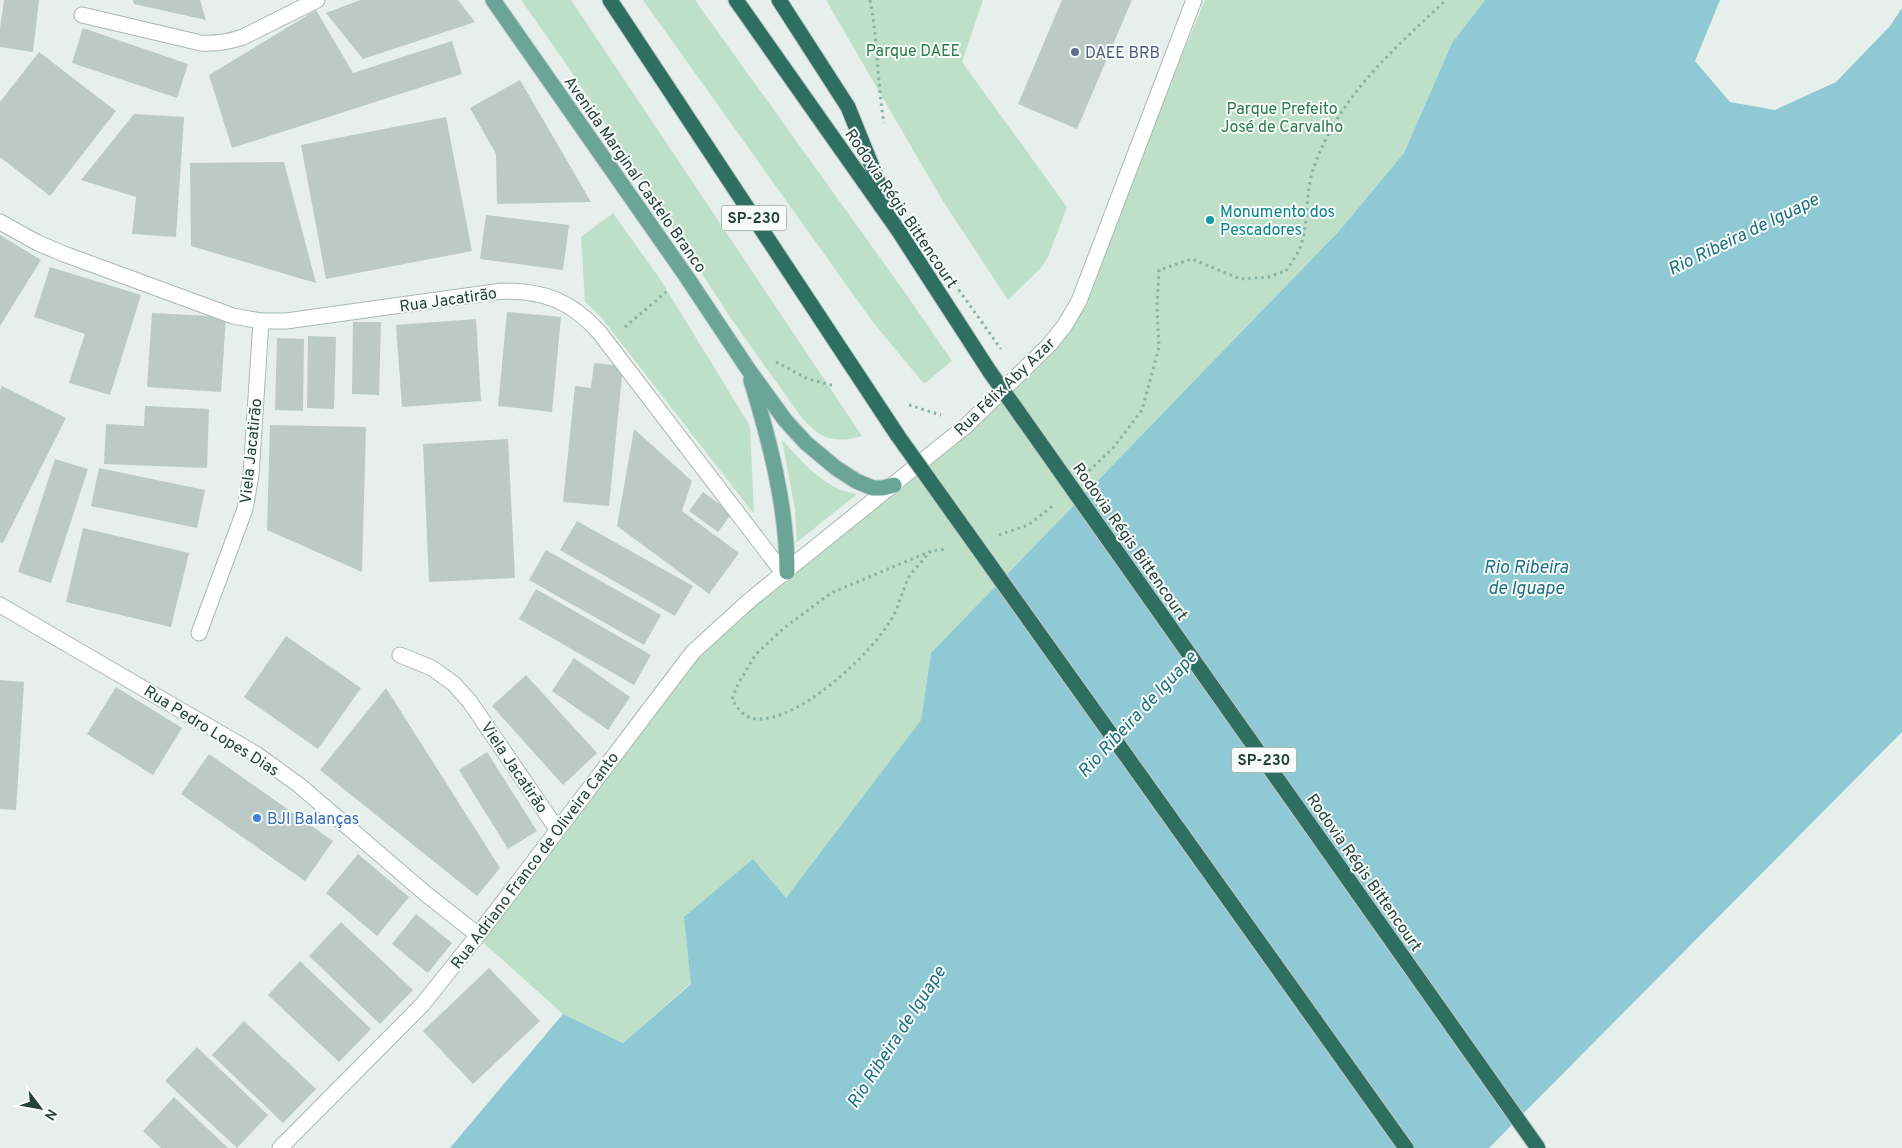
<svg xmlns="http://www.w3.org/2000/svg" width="1902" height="1148" font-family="Overpass,sans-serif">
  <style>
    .green { fill: #bfe0c8 }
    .water { fill: #8ec9d4 }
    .building { fill: #bbcac4 }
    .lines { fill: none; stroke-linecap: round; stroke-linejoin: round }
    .lane-casing { stroke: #a8b8b2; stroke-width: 17 }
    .street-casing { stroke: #a8b8b2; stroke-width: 17 }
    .primary-casing { stroke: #c2cac8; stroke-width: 17 }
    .highway-casing { stroke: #c2cac8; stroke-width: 17 }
    .path { stroke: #86b3a5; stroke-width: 3; stroke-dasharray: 2.5 4; stroke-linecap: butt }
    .lane { stroke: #fff; stroke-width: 15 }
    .street { stroke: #fff; stroke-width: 15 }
    .primary { stroke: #6aa596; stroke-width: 15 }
    .highway { stroke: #2f6f62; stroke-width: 15 }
    .highway-bridge-casing { stroke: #c2cac8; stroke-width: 17; stroke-linecap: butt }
    .path-bridge { stroke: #86b3a5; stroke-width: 3; stroke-dasharray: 2.5 4; stroke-linecap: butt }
    .highway-bridge { stroke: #2f6f62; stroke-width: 15 }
    .service-dot { fill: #5c6f8a; stroke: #f7fbf9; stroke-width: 2 }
    .culture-dot { fill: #0f9aa8; stroke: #f7fbf9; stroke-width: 2 }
    .shop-dot { fill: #3f7fe0; stroke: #f7fbf9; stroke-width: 2 }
    .labels { text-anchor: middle; stroke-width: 4; stroke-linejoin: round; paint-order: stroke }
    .shield { fill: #f7fbf9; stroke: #637a73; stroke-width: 1 }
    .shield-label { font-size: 15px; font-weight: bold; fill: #24423a }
    .park-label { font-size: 16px; fill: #2d7a4b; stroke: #f7fbf9 }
    .service-label { font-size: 16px; fill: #4e5e75; stroke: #f7fbf9; text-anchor: start }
    .street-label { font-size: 16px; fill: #24423a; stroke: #f7fbf9 }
    .culture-label { font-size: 16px; fill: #0d838f; stroke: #f7fbf9; text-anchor: start }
    .shop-label { font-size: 16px; fill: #366cbe; stroke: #f7fbf9; text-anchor: start }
    .water-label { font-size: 18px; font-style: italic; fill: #1c6f80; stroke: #f7fbf9 }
  </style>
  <rect width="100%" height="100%" fill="#e6efeb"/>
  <!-- green -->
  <g class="green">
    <path d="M 521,0 L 571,0 L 862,436 C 835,444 820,439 802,418 L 730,317 L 567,65 Z"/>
    <polygon points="643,0 695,0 906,294 952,361 924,384 872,321"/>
    <polygon points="826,0 983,0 962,62 1067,207 1048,257 1041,268 1008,300 941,198"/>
    <polygon points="1205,0 1485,0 1452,43 1404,153 1340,230 931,653 921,720 786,899 623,1043 563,1014 478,938 693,654 1049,349 1091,274"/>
    <polygon points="613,213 660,279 750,426 754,514 601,317 585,302 581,237"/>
    <path d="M 782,440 C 804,463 824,489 857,494 L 797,542 L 795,510 Z"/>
  </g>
  <!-- water -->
  <polygon class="water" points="1485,0 1720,0 1695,61 1730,102 1775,110 1836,82 1890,26 1902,8 1902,732 1489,1148 450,1148 563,1014 623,1043 691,984 684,917 753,859 786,898 921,720 931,653 1340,230 1404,153 1452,43"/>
  <!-- building -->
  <g class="building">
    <polygon points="4,0 39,0 33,52 0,47 0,28"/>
    <polygon points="133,0 200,0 206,20 134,4"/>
    <polygon points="360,0 458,0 475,22 363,59 326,13"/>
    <polygon points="1062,0 1132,0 1077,129 1018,104"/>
    <polygon points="316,10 353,73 452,41 462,74 232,148 209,75"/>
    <polygon points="83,28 188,64 177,98 72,63"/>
    <polygon points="39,52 116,111 50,196 0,157 0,102"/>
    <polygon points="520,80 591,202 497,204 496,154 470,108"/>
    <polygon points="134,114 184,117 176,237 132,234 136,197 81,180"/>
    <polygon points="446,117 472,251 326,279 301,145"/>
    <polygon points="284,162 316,283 191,246 190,163"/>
    <polygon points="486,215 569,225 563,270 480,259"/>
    <polygon points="0,235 41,260 0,326"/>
    <polygon points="50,267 141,295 110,395 69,383 85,334 34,317"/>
    <polygon points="507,312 561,317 552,412 498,406"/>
    <polygon points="152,313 226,317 221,392 147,387"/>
    <polygon points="476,319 481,401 402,407 396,325"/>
    <polygon points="353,322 381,322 379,395 352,394"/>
    <polygon points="308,336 336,337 334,409 307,408"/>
    <polygon points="277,338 304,339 303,411 275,410"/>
    <polygon points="594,363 623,366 609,506 563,502 575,386 591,388"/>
    <polygon points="2,386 66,418 3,543 0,542 0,390"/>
    <polygon points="145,406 209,409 207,468 104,464 106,424 144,426"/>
    <polygon points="270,425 366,427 362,572 267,530"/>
    <polygon points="634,429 692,481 682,511 739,553 709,594 617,526"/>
    <polygon points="508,439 515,578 429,582 423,444"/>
    <polygon points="55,459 88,469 51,583 18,572"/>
    <polygon points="99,468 205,490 197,528 91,506"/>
    <polygon points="703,492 732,513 718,532 689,511"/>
    <polygon points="577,521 693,586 675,616 560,550"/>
    <polygon points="83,528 189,553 171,627 66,602"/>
    <polygon points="546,550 661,615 644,645 529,580"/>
    <polygon points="536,589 651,655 634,685 519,619"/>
    <polygon points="286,636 361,688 318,749 244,697"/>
    <polygon points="574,658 630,697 608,730 552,691"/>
    <polygon points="526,675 597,753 563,785 492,706"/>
    <polygon points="0,680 24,682 16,810 0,809"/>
    <polygon points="116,687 182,728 153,775 87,734"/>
    <polygon points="386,688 500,868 477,896 320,770"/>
    <polygon points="487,752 537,831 508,849 459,770"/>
    <polygon points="209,754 333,841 305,881 181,794"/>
    <polygon points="358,854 409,897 377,936 326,893"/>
    <polygon points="416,914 452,943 428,973 392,944"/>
    <polygon points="341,922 413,990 380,1024 309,956"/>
    <polygon points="300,961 371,1029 339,1062 268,995"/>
    <polygon points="489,968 540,1021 473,1084 423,1031"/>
    <polygon points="244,1021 316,1089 283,1123 212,1055"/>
    <polygon points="197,1047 268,1115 237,1148 165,1081"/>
    <polygon points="174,1097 228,1148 161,1148 143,1131"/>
  </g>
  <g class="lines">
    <defs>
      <g id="lane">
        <path d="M 82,15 L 201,43 C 217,44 229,42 243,37 L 317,0"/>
        <polyline points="199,633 245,509 251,475 261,321"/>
        <polyline points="400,655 432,668 454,684 470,702 557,829"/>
      </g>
      <g id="street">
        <path d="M 0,222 L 38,243 L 64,254 L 233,316 L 261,321 L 286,321 L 502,291 C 544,291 570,300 599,332 L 784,574"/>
        <polyline points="0,605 256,754 299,785 426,894 478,935"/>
        <polyline points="280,1148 422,1005 478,935 693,652 750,600 967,425 1050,344 1065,325 1079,301 1194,0"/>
      </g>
      <g id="primary">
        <polyline points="493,0 686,276 748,369 785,420 806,443 836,468 856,481 873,488 883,488 894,485"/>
        <path d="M 751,380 C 770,442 787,507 787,572"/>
      </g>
      <g id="highway">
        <polyline points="610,0 898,436"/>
        <polyline points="736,0 898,230 990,372"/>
        <polyline points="779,0 848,107 888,206"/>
      </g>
    </defs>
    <!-- lane casing -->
    <use href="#lane" class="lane-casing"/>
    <!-- street casing -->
    <use href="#street" class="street-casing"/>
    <!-- primary casing -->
    <use href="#primary" class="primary-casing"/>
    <!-- highway casing -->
    <use href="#highway" class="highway-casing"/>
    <!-- path -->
    <g class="path">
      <path d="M 870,0 C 878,41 877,83 884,123"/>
      <polyline points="625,327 666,292"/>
      <polyline points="776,362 808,379 835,386"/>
      <polyline points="909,405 941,415"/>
      <path d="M 1089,471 L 1113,448 L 1142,410 L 1159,347 L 1157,307 L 1159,270 L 1192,259 L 1240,279 L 1268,277 L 1286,271 C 1291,263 1298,254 1301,245 C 1309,221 1305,193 1313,170 C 1337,98 1393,50 1446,0"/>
      <polyline points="999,535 1028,525 1054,505"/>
      <path d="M 931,551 C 924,559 915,568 909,577 C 902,591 899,607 891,620 C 871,654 800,721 757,719 C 745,719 737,708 732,699 L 738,684 L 756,654 L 784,628 L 831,593 L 931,551 L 947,549"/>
    </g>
    <!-- lane -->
    <use href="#lane" class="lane"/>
    <!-- street -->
    <use href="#street" class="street"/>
    <!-- primary -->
    <use href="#primary" class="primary"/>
    <!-- highway -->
    <use href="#highway" class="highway"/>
    <defs>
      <g id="highway-bridge">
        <polyline points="990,372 1538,1148"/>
        <polyline points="898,436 1406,1148"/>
      </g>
    </defs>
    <!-- highway-bridge casing -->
    <use href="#highway-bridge" class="highway-bridge-casing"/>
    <!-- path-bridge -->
    <polyline class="path-bridge" points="936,258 1001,349"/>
    <!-- highway-bridge -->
    <use href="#highway-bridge" class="highway-bridge"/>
  </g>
  <!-- markers -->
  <circle class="service-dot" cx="1075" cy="52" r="5"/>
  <circle class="culture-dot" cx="1210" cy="220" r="5"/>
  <circle class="shop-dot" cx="257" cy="818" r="5"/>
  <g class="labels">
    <!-- shield labels -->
    <g class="shield">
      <rect x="721.5" y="205.5" width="65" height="25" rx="4"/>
      <rect x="1231.5" y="747.5" width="65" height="25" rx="4"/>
    </g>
    <g class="shield-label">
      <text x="754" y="223">SP-230</text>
      <text x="1264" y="765">SP-230</text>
    </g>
    <!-- park labels -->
    <g class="park-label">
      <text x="913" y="56">Parque DAEE</text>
      <text x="1282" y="114">Parque Prefeito<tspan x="1282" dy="18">José de Carvalho</tspan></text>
    </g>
    <!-- service labels -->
    <g class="service-label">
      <text x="1085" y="58">DAEE BRB</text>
    </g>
    <!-- street labels -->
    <g class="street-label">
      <text transform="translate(636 174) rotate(55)" y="6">Avenida Marginal Castelo Branco</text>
      <text transform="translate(902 208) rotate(56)" y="6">Rodovia Régis Bittencourt</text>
      <text transform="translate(448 299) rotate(-8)" y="6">Rua Jacatirão</text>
      <text transform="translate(1004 386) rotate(-44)" y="6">Rua Félix Aby Azar</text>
      <text transform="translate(250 451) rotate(-84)" y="6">Viela Jacatirão</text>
      <text transform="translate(1131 541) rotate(55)" y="6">Rodovia Régis Bittencourt</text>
      <text transform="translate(212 730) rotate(32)" y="6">Rua Pedro Lopes Dias</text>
      <text transform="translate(515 767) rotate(56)" y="6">Viela Jacatirão</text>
      <text transform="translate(534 860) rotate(-53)" y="6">Rua Adriano Franco de Oliveira Canto</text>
      <text transform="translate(1365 872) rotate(55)" y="6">Rodovia Régis Bittencourt</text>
    </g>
    <!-- culture labels -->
    <g class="culture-label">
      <text x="1220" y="217">Monumento dos<tspan x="1220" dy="18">Pescadores</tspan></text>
    </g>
    <!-- shop labels -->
    <g class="shop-label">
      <text x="267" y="824">BJI Balanças</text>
    </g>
    <!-- water labels -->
    <g class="water-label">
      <text transform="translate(1743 234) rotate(-26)" y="6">Rio Ribeira de Iguape</text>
      <text x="1526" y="573">Rio Ribeira<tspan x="1526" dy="21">de Iguape</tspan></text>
      <text transform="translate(1137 714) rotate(-47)" y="6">Rio Ribeira de Iguape</text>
      <text transform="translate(896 1037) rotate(-57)" y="6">Rio Ribeira de Iguape</text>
    </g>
  </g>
  <!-- north arrow -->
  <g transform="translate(40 1108) rotate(122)" stroke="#f7fbf9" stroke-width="4" paint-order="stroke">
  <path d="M0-4L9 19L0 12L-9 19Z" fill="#24423a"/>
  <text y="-8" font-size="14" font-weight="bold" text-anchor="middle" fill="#24423a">N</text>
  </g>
</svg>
